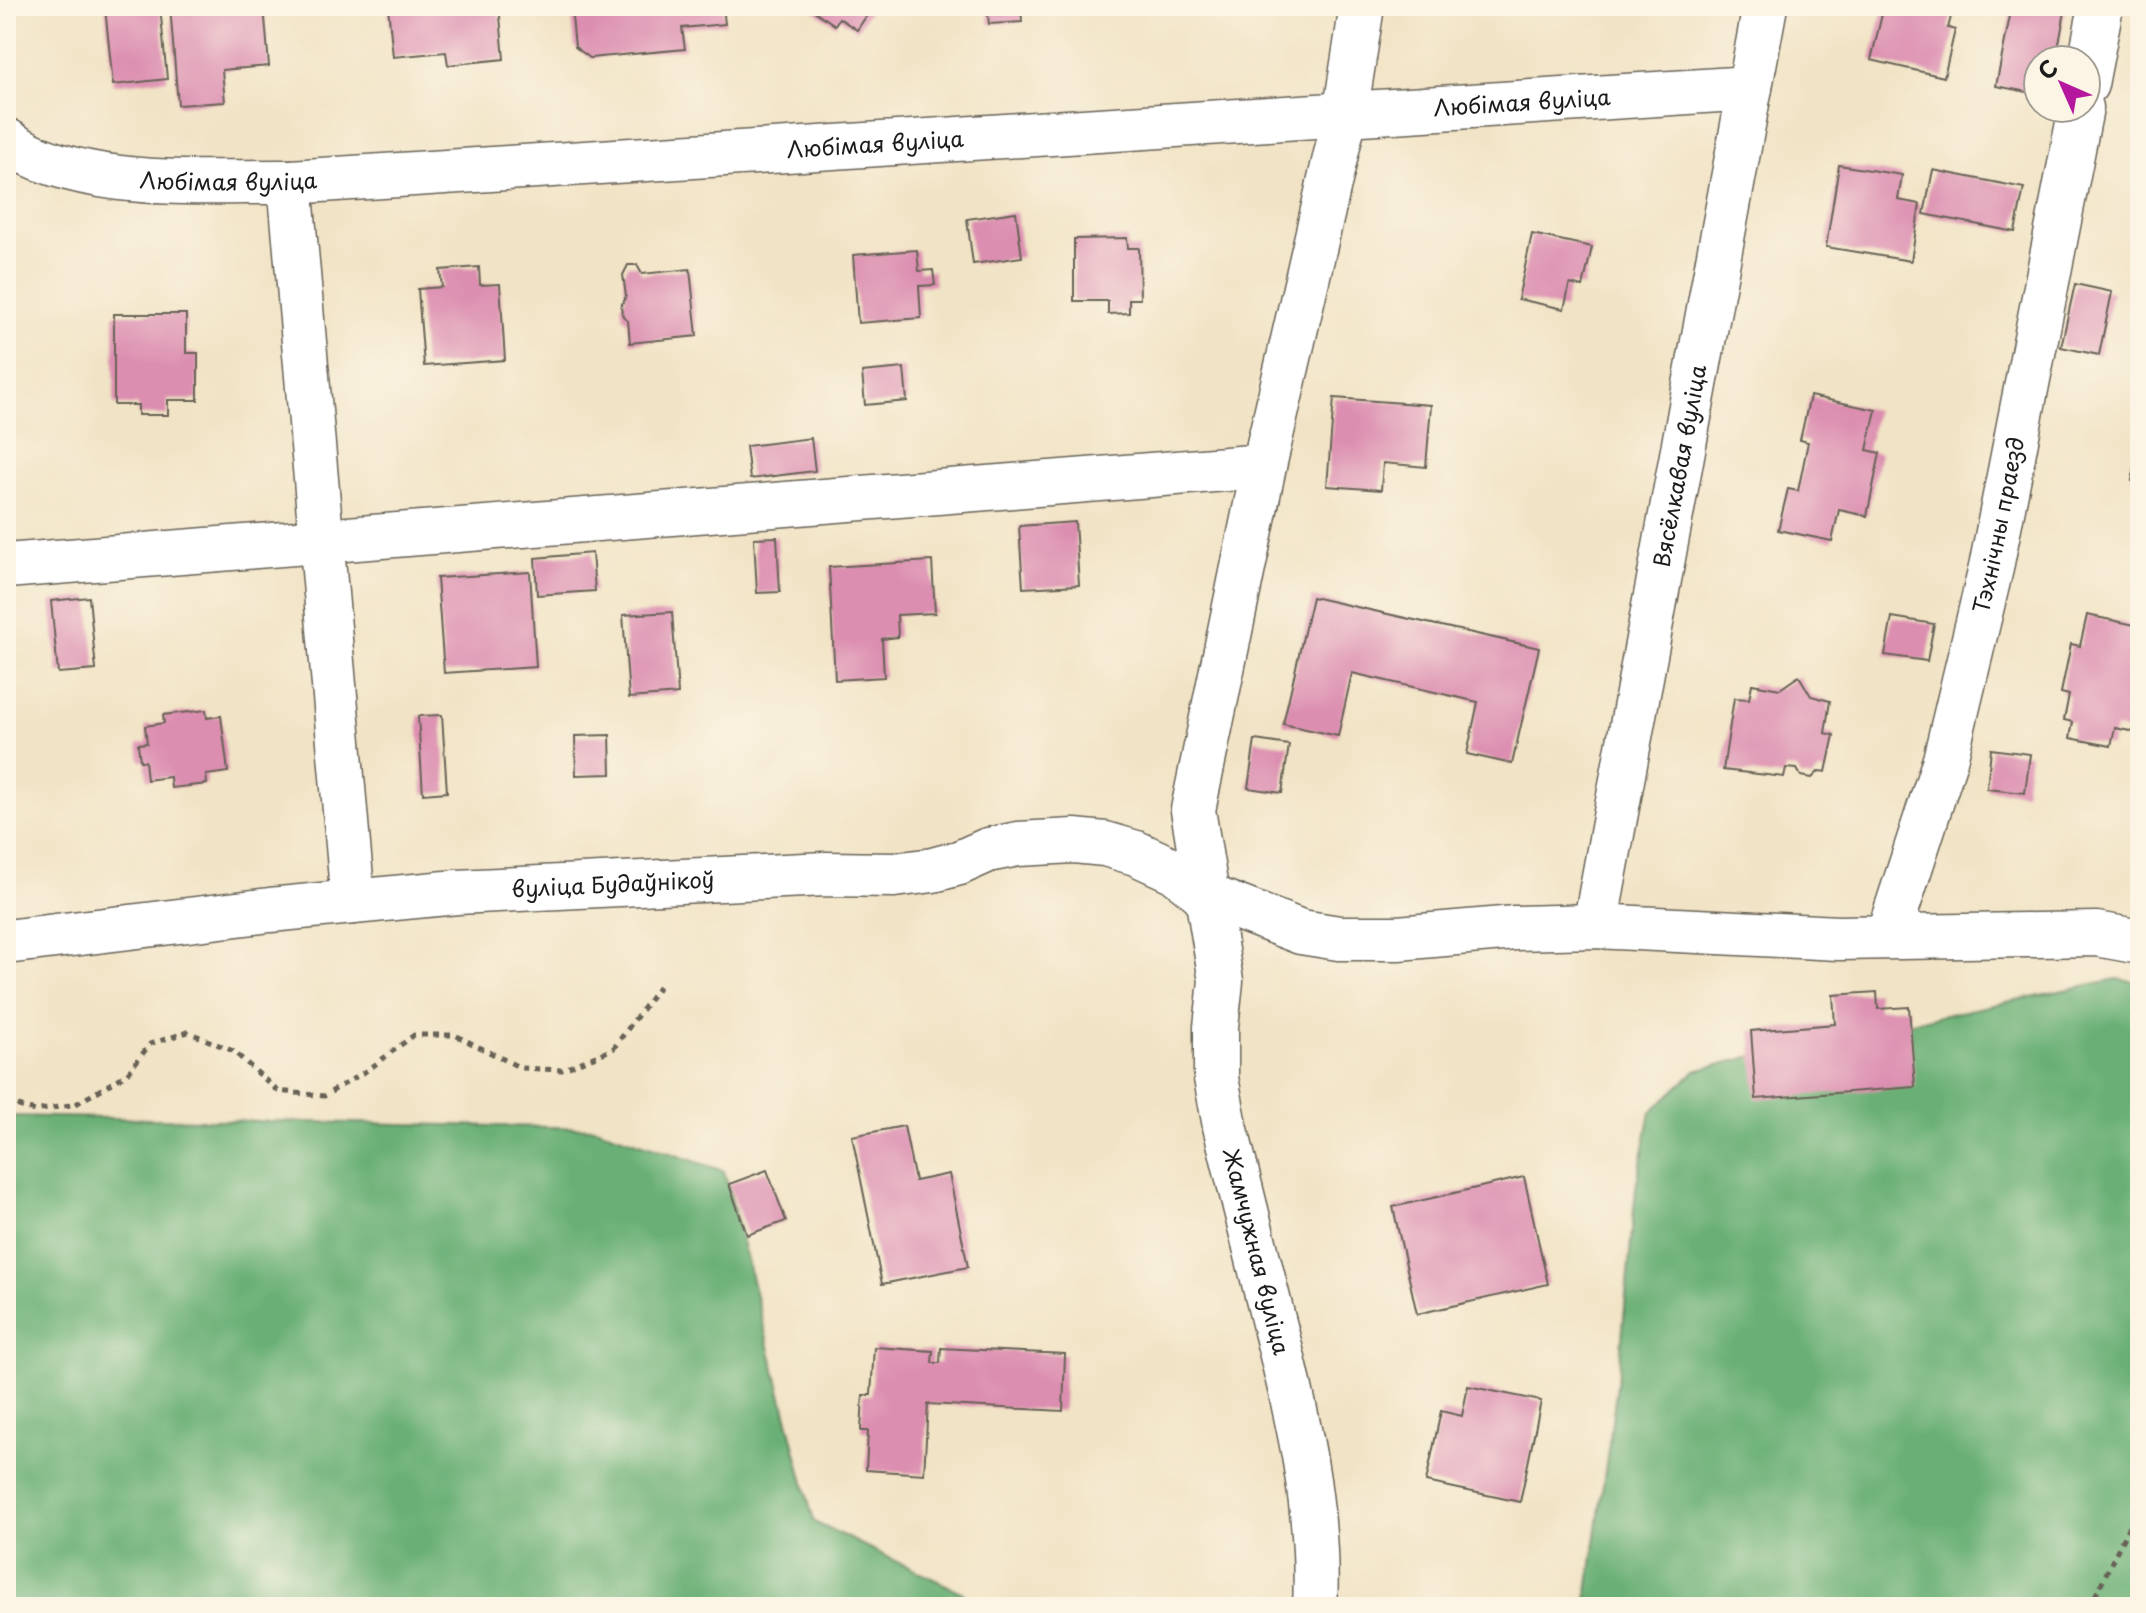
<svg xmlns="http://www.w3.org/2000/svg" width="2146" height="1613" font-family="'Playpen Sans',sans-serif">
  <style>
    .forest { fill: #6bb076; stroke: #446649; stroke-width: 2 }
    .building { fill: #dc8eb0 }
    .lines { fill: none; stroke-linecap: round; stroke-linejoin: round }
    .minor-casing { stroke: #676257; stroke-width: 47 }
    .path { stroke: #676257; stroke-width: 5; stroke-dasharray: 6 6; stroke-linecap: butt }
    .minor { stroke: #fff; stroke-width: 44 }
    .labels { text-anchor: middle; stroke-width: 6; stroke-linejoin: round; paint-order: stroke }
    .street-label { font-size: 22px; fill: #1c1c1c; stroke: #fcf5e5 }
  </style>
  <rect width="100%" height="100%" fill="#fcf5e5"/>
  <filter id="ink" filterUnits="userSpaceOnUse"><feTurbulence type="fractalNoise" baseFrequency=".0125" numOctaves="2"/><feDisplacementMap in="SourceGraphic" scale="16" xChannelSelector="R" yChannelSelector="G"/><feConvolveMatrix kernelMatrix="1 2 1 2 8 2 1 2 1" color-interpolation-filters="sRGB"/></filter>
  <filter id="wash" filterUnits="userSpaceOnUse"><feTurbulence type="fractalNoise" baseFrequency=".006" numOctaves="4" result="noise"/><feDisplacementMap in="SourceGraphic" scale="32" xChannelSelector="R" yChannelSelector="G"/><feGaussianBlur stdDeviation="1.8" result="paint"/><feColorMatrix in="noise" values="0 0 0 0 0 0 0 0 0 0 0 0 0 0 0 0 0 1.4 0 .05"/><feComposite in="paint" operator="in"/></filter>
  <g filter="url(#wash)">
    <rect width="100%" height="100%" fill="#f1e3c5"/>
    <!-- forest -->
    <g class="forest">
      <polygon points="2117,979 2140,982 2140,1607 1586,1607 1619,1371 1636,1187 1651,1112 1695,1071 1773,1051"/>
      <polygon points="6,1116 595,1128 724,1171 814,1522 963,1593 971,1607 6,1607"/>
    </g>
    <g id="blocks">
      <!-- building -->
      <g class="building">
        <polygon points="122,6 160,6 167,79 113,85 105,8"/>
        <polygon points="170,6 264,6 269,66 222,70 225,102 178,105"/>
        <polygon points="388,6 499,6 504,59 448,65 446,52 393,57"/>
        <polygon points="571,6 723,6 725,24 682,28 685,49 590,58 575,47"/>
        <polygon points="812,6 868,6 871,9 857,30 839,18 835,25 810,8"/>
        <polygon points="987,6 1021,6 1022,22 989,24"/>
        <polygon points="1884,6 1945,6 1944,11 1952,13 1948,28 1955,30 1944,77 1871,60"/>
        <polygon points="2012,6 2066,6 2056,60 2038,60 2038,94 1996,86"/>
        <polygon points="1839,165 1902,175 1898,200 1920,204 1911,261 1826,247"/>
        <polygon points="1933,170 2024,188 2015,232 1924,214"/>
        <polygon points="1016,212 1022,257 973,264 967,219"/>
        <polygon points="1532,234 1592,247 1583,287 1570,284 1564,309 1518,299"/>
        <polygon points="1127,238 1128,248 1139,248 1140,299 1129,299 1129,313 1108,314 1108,301 1074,301 1074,239"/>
        <polygon points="917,250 919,271 933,270 935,285 919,286 921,318 858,323 853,255"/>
        <polygon points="628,265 637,265 642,274 690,269 697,336 630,343 628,321 623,317 621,306 626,296 623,275"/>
        <polygon points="479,267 480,285 500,284 505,360 424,366 418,289 442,287 440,270"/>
        <polygon points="2075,284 2112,292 2099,355 2061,347"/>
        <polygon points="114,314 186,314 186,353 198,353 198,400 168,400 168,415 138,415 138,405 114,405"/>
        <polygon points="904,368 907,401 865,405 862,372"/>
        <polygon points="1810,396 1876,410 1867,450 1880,453 1867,516 1839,510 1832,541 1778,530 1788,489 1798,491 1808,442 1800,440"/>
        <polygon points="1334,398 1431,405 1426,467 1383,463 1381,490 1327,486"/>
        <polygon points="811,438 815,471 750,479 746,446"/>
        <polygon points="2138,443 2140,443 2140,482 2132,481"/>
        <polygon points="1075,522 1079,585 1023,588 1019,526"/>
        <polygon points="777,537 780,592 757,593 754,538"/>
        <polygon points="592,553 595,591 537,595 535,558"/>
        <polygon points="932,561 935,613 897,615 898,637 882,639 884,677 835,680 829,567"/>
        <polygon points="530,572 536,667 444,673 437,578"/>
        <polygon points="89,597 96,670 58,673 51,601"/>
        <polygon points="1312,597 1539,648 1512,764 1467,754 1478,702 1352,673 1338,736 1283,724"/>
        <polygon points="672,612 678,694 629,698 623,615"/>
        <polygon points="2087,615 2140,626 2140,733 2115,728 2111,746 2070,738 2073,722 2064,720 2069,695 2061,693 2071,644 2080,646"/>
        <polygon points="1892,617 1934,624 1927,661 1885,655"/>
        <polygon points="1799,676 1811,696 1830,701 1825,733 1834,735 1826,772 1819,771 1812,778 1801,776 1797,769 1786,768 1784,777 1723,770 1734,698 1749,699 1752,684 1780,689"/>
        <polygon points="206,710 207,718 221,716 228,772 206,775 207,784 171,788 170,777 147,780 145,761 140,761 138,744 147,743 145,726 164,723 163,715"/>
        <polygon points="442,715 447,792 423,794 418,716"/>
        <polygon points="610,735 611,774 576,775 575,736"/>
        <polygon points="1255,740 1289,745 1282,793 1248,788"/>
        <polygon points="1991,749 2030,754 2025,793 1987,789"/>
        <polygon points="1877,992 1878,1009 1909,1007 1915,1087 1756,1099 1751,1031 1835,1024 1833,995"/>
        <polygon points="904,1126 915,1181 949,1174 968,1267 882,1284 852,1136"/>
        <polygon points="767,1170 786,1221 747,1235 729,1184"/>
        <polygon points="1524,1177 1548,1284 1417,1314 1393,1207"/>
        <polygon points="874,1347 933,1351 932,1363 940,1363 941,1348 1065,1354 1063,1411 928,1404 924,1474 866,1470 868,1431 861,1431 863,1395 871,1395"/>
        <polygon points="1468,1386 1541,1401 1520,1502 1426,1482 1441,1411 1462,1416"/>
      </g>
    </g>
  </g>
  <g filter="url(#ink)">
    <use href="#blocks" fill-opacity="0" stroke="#676257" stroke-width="2"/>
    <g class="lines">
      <defs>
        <g id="minor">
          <polyline points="2086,84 2101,6"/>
          <path id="s1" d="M 6,140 C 78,192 204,181 290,182 L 1750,88"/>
          <polyline points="290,182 353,902"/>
          <path id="s2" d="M 1264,466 L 1193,810 L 1221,981 L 1216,1027 L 1216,1078 L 1225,1126 C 1241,1192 1258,1257 1274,1323 C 1298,1417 1320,1509 1315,1607"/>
          <polyline points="6,566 1264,466 1345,115 1362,6"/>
          <path id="s3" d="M 1595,926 L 1765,6"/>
          <path id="s4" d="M 1888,936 L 1945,760 L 1991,568 L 2081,108"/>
          <path id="s5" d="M 6,942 L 270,910 L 457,892 L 826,874 L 894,875 L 933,870 L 959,863 L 988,850 L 1018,844 L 1074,841 L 1105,844 L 1136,853 L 1175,871 L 1205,895 L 1301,932 L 1339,938 L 1398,938 L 1515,928 L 1595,926 L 1838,938 L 2097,934 L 2140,942"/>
        </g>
      </defs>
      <!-- minor casing -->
      <use href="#minor" class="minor-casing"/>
      <!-- path -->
      <g class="path">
        <polyline points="6,1102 35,1111 76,1104 127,1074 150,1044 188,1032 233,1051 278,1091 324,1096 368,1070 414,1035 455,1035 521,1068 562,1070 613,1049 660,985"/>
        <polyline points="2090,1607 2140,1503"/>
      </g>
      <!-- minor -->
      <use href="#minor" class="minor"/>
    </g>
  </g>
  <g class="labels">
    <!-- street labels -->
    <g class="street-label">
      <text dy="8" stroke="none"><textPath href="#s1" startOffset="1526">Любімая вуліца</textPath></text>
      <text dy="8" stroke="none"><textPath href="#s1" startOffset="878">Любімая вуліца</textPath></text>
      <text dy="8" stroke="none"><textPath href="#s1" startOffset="230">Любімая вуліца</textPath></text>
      <text dy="8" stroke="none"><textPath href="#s3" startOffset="468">Вясёлкавая вуліца</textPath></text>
      <text dy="8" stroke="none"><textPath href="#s4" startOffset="426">Тэхнічны праезд</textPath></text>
      <text dy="8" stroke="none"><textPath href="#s5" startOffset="610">вуліца Будаўнікоў</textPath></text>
      <text dy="8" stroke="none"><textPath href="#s2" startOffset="800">Жамчужная вуліца</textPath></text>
    </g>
  </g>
  <!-- margin -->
  <rect width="2146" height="1613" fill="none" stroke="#fcf5e5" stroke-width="32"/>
  <!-- north arrow -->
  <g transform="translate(2062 84) rotate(315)"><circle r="38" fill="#fcf5e5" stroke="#a29e95" stroke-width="2"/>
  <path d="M0-6L14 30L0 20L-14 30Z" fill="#b5179e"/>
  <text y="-12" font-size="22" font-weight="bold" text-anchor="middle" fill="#1c1c1c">С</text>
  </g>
</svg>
